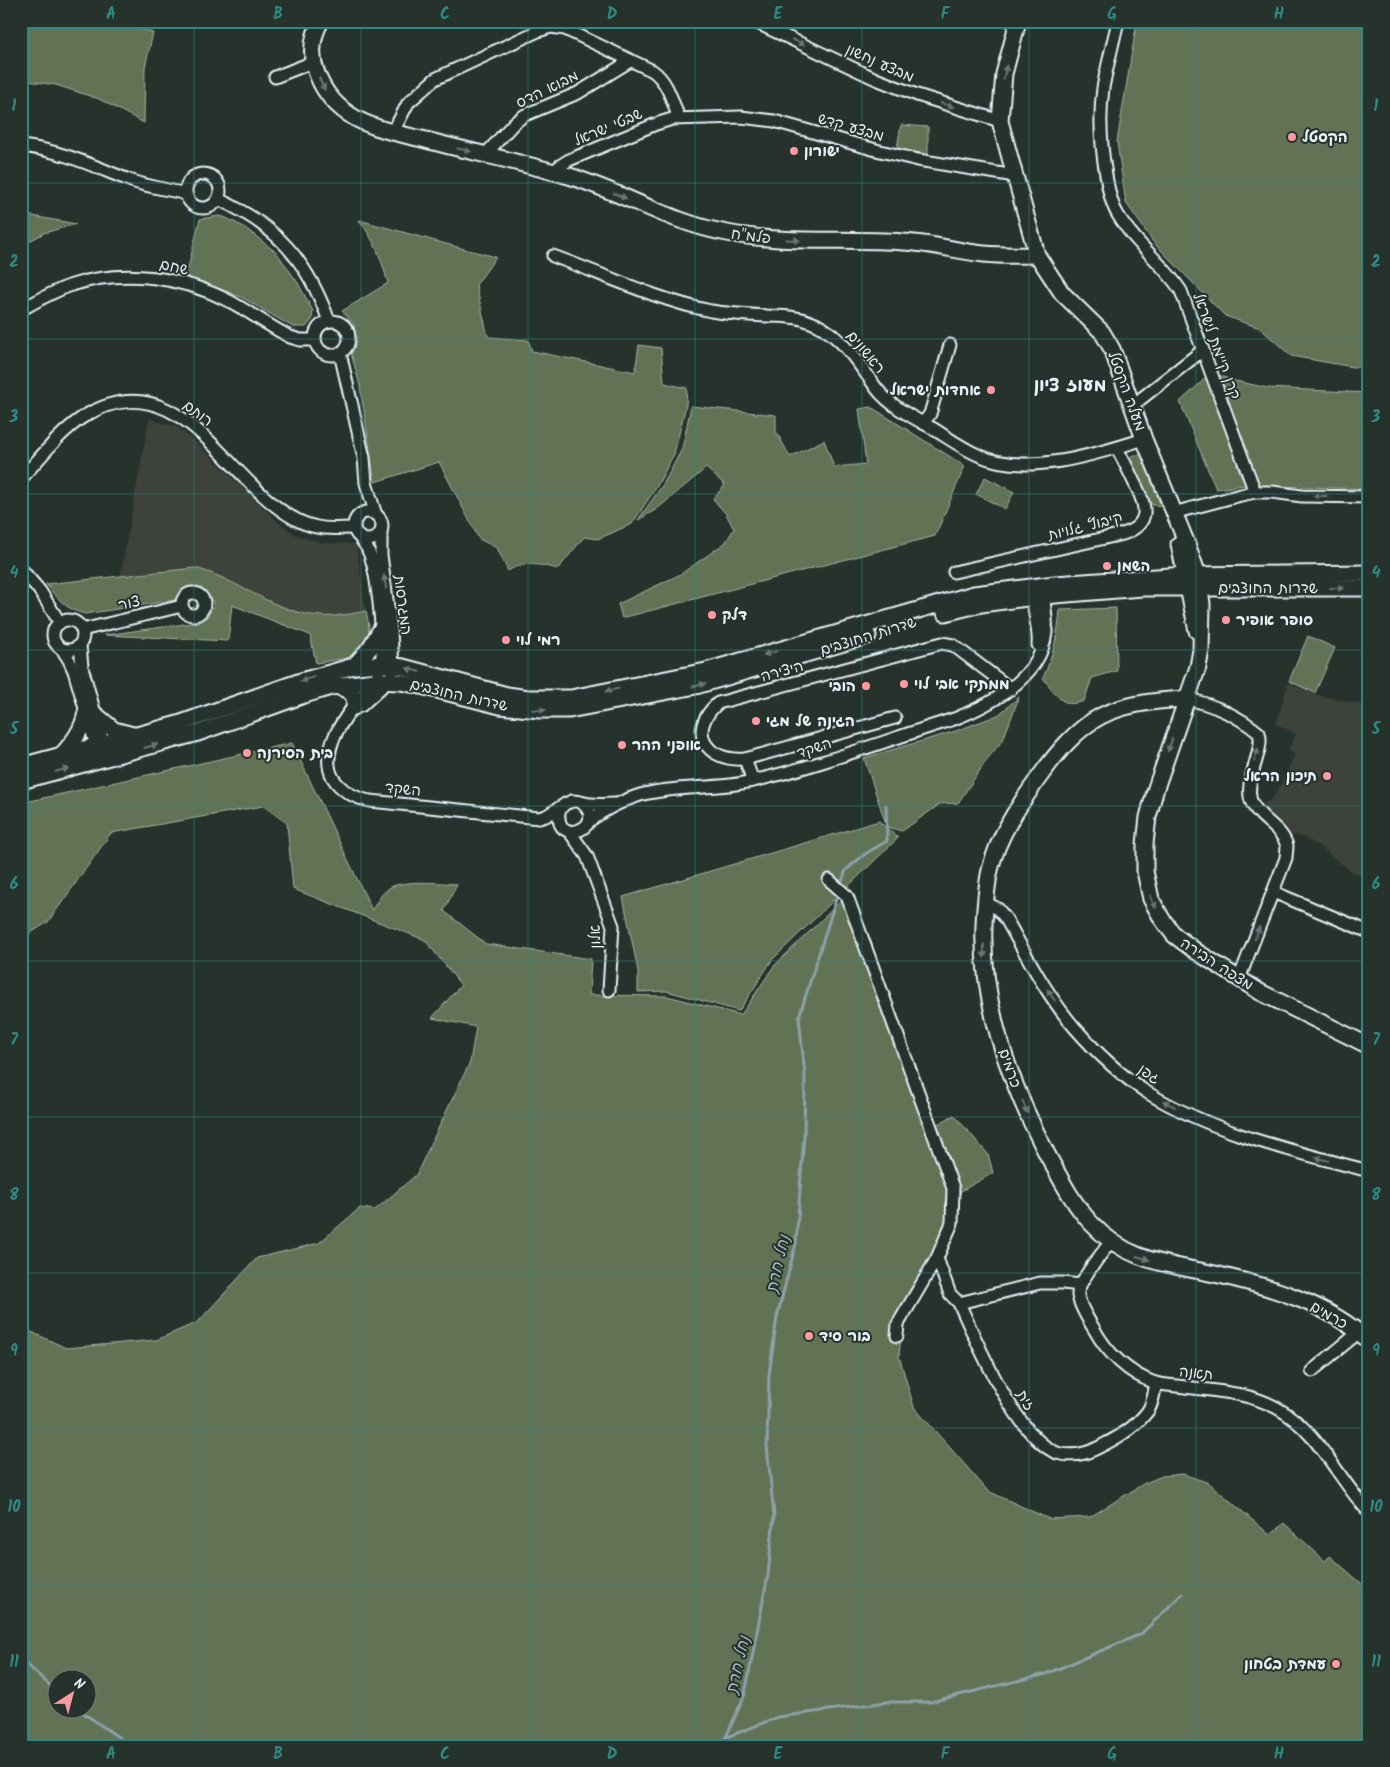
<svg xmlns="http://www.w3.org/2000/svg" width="1390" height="1767" font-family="Kalam,'Playpen Sans Hebrew',sans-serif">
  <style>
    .built { fill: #3c423a }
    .green { fill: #627355; stroke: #a5b2a6; fill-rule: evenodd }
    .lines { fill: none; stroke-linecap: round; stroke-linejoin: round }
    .stream { stroke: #8ca1a9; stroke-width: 3 }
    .street-casing { stroke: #e8f1f8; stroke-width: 15 }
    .secondary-casing { stroke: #e8f1f8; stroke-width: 19 }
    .street { stroke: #26332d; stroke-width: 11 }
    .secondary { stroke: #26332d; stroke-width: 15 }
    .oneway { fill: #6a7674 }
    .grid { fill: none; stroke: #308883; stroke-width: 1; stroke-opacity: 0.55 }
    .poi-dot { fill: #ff9aa2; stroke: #26332d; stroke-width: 2 }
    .labels { text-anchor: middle; stroke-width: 4; stroke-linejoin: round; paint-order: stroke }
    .street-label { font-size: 15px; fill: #e8f1f8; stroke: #26332d }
    .poi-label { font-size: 15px; font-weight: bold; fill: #e8f1f8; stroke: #26332d; text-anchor: start }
    .water-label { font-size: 16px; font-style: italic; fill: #aabbc3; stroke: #26332d }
    .quarter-label { font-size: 18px; font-weight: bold; fill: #e8f1f8; stroke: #26332d }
    .neatline { fill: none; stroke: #308883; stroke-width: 2 }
    .grid-label { font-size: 16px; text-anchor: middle; font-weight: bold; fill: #308883 }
  </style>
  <rect width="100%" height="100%" fill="#26332d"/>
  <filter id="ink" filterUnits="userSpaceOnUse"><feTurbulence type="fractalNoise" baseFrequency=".02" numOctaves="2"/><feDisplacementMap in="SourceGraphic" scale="10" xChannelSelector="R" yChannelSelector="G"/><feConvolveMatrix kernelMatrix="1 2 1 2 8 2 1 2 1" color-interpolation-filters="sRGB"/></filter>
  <g filter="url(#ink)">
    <!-- built -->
    <g class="built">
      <polygon points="149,419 177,427 200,446 277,521 296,535 323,543 356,544 366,611 343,615 319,616 288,609 237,584 195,568 120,577"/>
      <polygon points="1288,683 1317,695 1369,706 1369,880 1348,869 1319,846 1303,837 1290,834 1261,806 1274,797 1295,755 1288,750 1296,734 1276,724"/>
    </g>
    <!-- green -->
    <g class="green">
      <polygon points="21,21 121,21 153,33 145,67 144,123 99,99 56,85 21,80"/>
      <polygon points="1137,21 1369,21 1369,368 1353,367 1291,356 1260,328 1225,316 1154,243 1126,203 1117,142"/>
      <polygon points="901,125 928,127 928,155 897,148"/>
      <polygon points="21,214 76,224 44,233 21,246"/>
      <polygon points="219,216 224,217 244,227 277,253 298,283 313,311 312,320 306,327 293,327 241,297 186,276 200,219"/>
      <path d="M 359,220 L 468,250 L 496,257 L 476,285 L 488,337 L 528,340 L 532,351 L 635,372 L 639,345 L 661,348 L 664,383 L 687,388 L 686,405 L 674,454 L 657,486 L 632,524 L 598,539 L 584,537 L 558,569 C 540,565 525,560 508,571 L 497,548 L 479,539 L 439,462 L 375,482 L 360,386 L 351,353 L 355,338 L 354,324 L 342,311 L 388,283 C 381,258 375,241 359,220 Z"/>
      <polygon points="1212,372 1231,380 1268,388 1369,393 1369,489 1245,485 1216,489 1180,402"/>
      <polygon points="691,406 776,415 776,431 790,457 824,440 834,467 866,464 859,409 871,407 965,466 935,536 622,618 618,604 681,574 725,543 734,529 726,514 713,499 725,485 706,468 657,509 638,520 664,483 682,449"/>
      <polygon points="1133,455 1140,455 1144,457 1161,506 1152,505 1129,458"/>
      <polygon points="985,477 1014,492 1005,509 976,494"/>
      <path d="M 195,568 C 238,579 275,613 320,616 C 335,617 351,614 366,611 C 372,637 370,638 353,657 L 316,663 L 310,635 L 232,605 L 228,641 L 105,635 L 199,622 L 208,616 L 214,606 C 209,586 186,583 175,600 L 85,614 C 65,609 58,599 46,584 Z"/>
      <path d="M 1116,608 L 1117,671 L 1092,678 L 1084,701 C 1062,710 1055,693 1043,678 C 1053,656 1058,634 1060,610 Z"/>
      <polygon points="1308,636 1335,648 1315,693 1289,681"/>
      <polygon points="1019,697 1003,740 988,758 958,803 940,804 902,831 887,827 864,758 956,731 998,715"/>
      <path d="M 292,743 L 372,910 C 377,902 380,895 388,889 C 399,879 442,883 457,884 L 444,911 L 486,944 L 591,959 L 589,995 L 667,996 L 741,1015 L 774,966 L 846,896 L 934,1126 L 954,1115 L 988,1154 L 993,1173 L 961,1191 L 955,1209 L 903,1317 L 899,1356 L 914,1407 L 988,1491 L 1049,1519 L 1090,1517 L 1143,1484 L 1162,1476 L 1183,1474 L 1209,1483 L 1270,1535 L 1284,1523 L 1325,1561 L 1330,1556 L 1369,1590 L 1369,1746 L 21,1746 L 21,1327 L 66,1348 L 156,1340 L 198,1322 L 257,1258 L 319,1243 L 360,1208 L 375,1210 L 416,1175 L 470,1062 L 476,1027 L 432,1018 L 461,985 L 425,940 L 293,889 L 287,823 L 263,806 L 111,833 L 48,922 L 21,939 L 21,803 ZM 58,1680 L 88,1680 L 88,1710 L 58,1710 Z"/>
      <polygon points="879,821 898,838 772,960 739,1011 667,991 638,992 638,971 623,897"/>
    </g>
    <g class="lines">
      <!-- stream -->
      <g class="stream">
        <polyline points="840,887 846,870 865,854 887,841 886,805"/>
        <polyline points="21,1659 58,1693"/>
        <polyline points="79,1710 131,1746"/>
        <polyline points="727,1737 778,1717 887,1702 930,1702 1046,1674 1141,1634 1182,1594"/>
        <polyline points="716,1746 726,1737 745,1694 768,1575 774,1516 767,1446 769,1375 777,1317 796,1243 804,1136 805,1076 799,1017 838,893"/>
      </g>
      <defs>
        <g id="street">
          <polyline points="753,21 876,79 917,95 1000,121"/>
          <path d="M 1118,21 C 1113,43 1107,66 1103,88 C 1099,117 1101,147 1106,175 C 1108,188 1111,204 1118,215 C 1135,244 1163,263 1181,291 L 1255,492"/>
          <polyline points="275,77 313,62"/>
          <path d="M 393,132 L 408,103 L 435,79 L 538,31 L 551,27 L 565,29 L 653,71 C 668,82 672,101 679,118"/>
          <path d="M 21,146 C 60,150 93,166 129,180 C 147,187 167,189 186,194"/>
          <polyline points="485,155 514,123 525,115 578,93 630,61"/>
          <polyline points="553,172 561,165 569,160 656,124 672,119 741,117 774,121 876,150 918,160 1015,176"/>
          <circle cx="203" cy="191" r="17"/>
          <path d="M 218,199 C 277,226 307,260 329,321"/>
          <path d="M 553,256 C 605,275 657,300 711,311 C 729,314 748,315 767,316 C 779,316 793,316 805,320 C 839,330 857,362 877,389 C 890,406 914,418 932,428 C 947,437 962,448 978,455 C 1026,477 1097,454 1144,439"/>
          <path d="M 21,310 C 38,300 54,291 72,285 C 125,268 183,277 231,302 C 251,313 269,326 290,337 L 300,340 L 315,340"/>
          <circle cx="332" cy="338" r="17"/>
          <polyline points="340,353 364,458 366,483 376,515"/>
          <polyline points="1133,405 1203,350"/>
          <polyline points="923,423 930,414 950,345"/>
          <path d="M 21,479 C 40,458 59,433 83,417 C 181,357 227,485 297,520 C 316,530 333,529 353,528"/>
          <circle cx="368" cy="526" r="14"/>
          <polyline points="1173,513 1241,495 1255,492 1272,492 1302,496 1369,497"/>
          <path d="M 361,539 C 365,544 368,549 370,555 C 377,575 387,653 379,672 C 376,681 368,689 362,696 C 345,716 318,751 333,778 C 342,792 355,798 370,801 L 539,818 L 546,816 L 562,806"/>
          <polyline points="21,569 40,591 60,623"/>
          <path d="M 954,572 L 1123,534 C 1154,523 1145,503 1133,480 C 1128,469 1122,458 1117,448"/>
          <path d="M 1035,592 C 1030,606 1040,628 1038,645"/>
          <circle cx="193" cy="604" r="11"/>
          <circle cx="68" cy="635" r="15"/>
          <polyline points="82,630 182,606"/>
          <polyline points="80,645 82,667 103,742"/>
          <polyline points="62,649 69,660 74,671 96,746 100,752"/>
          <path d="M 1187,699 C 1212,704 1239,716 1259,733 C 1265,750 1244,779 1251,801 C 1258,819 1282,827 1287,846 C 1287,850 1286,855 1286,858 L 1239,979"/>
          <polyline points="361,706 388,681 393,670 391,629 381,555 381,532"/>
          <path d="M 895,718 L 745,759 C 706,762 686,731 718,703 L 942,643 L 953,645 L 1011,689"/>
          <polyline points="745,759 753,781"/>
          <path d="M 582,803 C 608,825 561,846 559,818 C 558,813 560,808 565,804 C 567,803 570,802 572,801 C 578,800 585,804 591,804 C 599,805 607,804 615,804"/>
          <path d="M 589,821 C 604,810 621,801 640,795 C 677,785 716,790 753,781 C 821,765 887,740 954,719 C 995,703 1051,672 1046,619 C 1045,608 1045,599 1039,589"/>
          <polyline points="569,831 587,856 613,926 609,990"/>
          <polyline points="829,880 847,896 953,1188 952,1223 937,1258 898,1324 897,1336"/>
          <polyline points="1273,892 1369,932"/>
          <path d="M 985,902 L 998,909 L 1006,919 C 1027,956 1047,996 1075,1028 C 1096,1052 1121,1076 1148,1093 C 1216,1134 1293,1151 1369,1171"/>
          <path d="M 1111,1241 C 1104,1251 1076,1284 1078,1295 C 1079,1305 1089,1321 1094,1329 C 1107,1353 1129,1374 1155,1383 C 1162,1385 1170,1385 1177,1386 C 1211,1391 1246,1391 1277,1408 C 1319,1431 1337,1478 1369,1512"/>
          <polyline points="937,1258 950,1294 959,1303"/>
          <path d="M 1080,1285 L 1063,1283 L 1040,1283 L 959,1303 C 976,1340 1020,1446 1061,1454 C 1078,1457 1091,1452 1105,1444 C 1119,1437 1137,1425 1147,1412 C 1153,1405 1154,1392 1156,1383"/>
          <polyline points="1312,1371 1358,1333"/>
        </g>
        <g id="secondary">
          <path d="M 321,21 C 300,57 322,99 355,118 C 375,129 400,134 422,139 C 471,152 520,162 569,176 C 622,192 671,223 727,233 C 785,244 844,238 903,242 C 930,243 957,251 984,254 C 1002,256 1019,255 1037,255"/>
          <polyline points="1018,21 1004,74 1000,121 1015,176 1037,255 1062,293 1102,332 1112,349 1144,439 1187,544 1198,575 1202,604 1201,650 1198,667 1156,788 1148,817 1145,844 1145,871 1151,899 1162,919 1174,935 1197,952 1260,992 1369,1046"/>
          <polyline points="1179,544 1197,631"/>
          <polyline points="945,613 981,604 1043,596 1142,588 1369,588"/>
          <polyline points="354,666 370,648 381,629"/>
          <path d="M 335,686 C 347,689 357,693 354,707"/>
          <path d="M 1187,699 C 1159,700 1126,703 1101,716 C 1076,729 1056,754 1040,776 C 1019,805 998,836 990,870 C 987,883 986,896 985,909 C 977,994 1008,1079 1047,1154 C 1060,1178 1073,1204 1092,1224 C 1128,1263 1171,1264 1219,1275 C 1272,1287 1328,1304 1369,1341"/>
          <polyline points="96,715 114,730 133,735"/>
          <path d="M 61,756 C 73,742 83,730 86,712"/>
          <polyline points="21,766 178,724 298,682 354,666 382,664 403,667 507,695 528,698 571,698 706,671 974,594 1055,584 1185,575 1369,573"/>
          <polyline points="21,781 198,733 301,696 335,686 374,681 400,682 421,686 500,706 540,710 569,710 696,686 868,636"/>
        </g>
      </defs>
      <!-- street casing -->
      <use href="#street" class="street-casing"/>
      <!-- secondary casing -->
      <use href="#secondary" class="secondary-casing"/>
      <!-- street -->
      <use href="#street" class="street"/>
      <!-- secondary -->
      <use href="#secondary" class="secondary"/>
    </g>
    <!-- one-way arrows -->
    <defs><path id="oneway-solid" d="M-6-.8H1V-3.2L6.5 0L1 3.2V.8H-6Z" transform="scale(1.25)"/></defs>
    <g class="oneway">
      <use href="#oneway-solid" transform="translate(798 42) rotate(25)"/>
      <use href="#oneway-solid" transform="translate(1005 72) rotate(-78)"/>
      <use href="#oneway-solid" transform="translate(322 84) rotate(64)"/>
      <use href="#oneway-solid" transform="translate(947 105) rotate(17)"/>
      <use href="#oneway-solid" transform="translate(464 150) rotate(13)"/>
      <use href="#oneway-solid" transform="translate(620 196) rotate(22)"/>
      <use href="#oneway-solid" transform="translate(793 240) rotate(3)"/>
      <use href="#oneway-solid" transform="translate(1320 496) rotate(-180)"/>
      <use href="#oneway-solid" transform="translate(385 582) rotate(-99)"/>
      <use href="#oneway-solid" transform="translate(1337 588)"/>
      <use href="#oneway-solid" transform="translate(770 653) rotate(164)"/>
      <use href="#oneway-solid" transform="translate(413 670) rotate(-164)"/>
      <use href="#oneway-solid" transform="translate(307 679) rotate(162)"/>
      <use href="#oneway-solid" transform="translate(699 685) rotate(-14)"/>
      <use href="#oneway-solid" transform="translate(612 690) rotate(168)"/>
      <use href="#oneway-solid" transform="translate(539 710) rotate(2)"/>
      <use href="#oneway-solid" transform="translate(1170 745) rotate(109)"/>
      <use href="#oneway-solid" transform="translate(151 746) rotate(-15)"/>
      <use href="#oneway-solid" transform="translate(1256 755) rotate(-75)"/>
      <use href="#oneway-solid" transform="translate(62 770) rotate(-15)"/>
      <use href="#oneway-solid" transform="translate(1153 902) rotate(65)"/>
      <use href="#oneway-solid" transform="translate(1257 933) rotate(-69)"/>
      <use href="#oneway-solid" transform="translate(984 951) rotate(88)"/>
      <use href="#oneway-solid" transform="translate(1051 995) rotate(-123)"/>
      <use href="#oneway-solid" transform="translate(1169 1104) rotate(-153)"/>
      <use href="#oneway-solid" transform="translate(1025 1107) rotate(68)"/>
      <use href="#oneway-solid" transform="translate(1322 1159) rotate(-165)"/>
      <use href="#oneway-solid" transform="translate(1143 1258) rotate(18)"/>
    </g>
  </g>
  <!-- grid -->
  <path class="grid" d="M 194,21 L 194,1746M 361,21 L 361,1746M 528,21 L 528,1746M 695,21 L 695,1746M 862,21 L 862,1746M 1029,21 L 1029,1746M 1196,21 L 1196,1746M 21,183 L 1369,183M 21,339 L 1369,339M 21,494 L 1369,494M 21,650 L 1369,650M 21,806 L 1369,806M 21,961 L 1369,961M 21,1117 L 1369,1117M 21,1273 L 1369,1273M 21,1428 L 1369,1428M 21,1584 L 1369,1584"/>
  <!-- markers -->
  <g class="poi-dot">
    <circle cx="1292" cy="137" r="5"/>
    <circle cx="794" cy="151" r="5"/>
    <circle cx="991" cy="390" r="5"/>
    <circle cx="1107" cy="566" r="5"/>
    <circle cx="712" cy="615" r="5"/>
    <circle cx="1226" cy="620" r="5"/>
    <circle cx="506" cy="640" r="5"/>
    <circle cx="904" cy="684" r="5"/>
    <circle cx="866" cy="686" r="5"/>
    <circle cx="756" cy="721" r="5"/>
    <circle cx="622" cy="745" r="5"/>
    <circle cx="247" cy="753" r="5"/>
    <circle cx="1327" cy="776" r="5"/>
    <circle cx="809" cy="1336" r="5"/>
    <circle cx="1336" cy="1664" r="5"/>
  </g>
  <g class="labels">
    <!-- street labels -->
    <g class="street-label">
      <text transform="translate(880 63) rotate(24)" y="5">מבצע נחשון</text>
      <text transform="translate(547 89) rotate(-26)" y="5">מבוא הדס</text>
      <text transform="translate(608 127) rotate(-23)" y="5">שבטי ישראל</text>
      <text transform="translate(851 127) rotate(16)" y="5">מבצע קדש</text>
      <text transform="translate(751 236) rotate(7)" y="5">פלמ"ח</text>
      <text transform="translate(174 267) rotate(12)" y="5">שחם</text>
      <text transform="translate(1217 346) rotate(70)" y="5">קרן קיימת לישראל</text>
      <text transform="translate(866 352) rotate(50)" y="5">ראשונים</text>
      <text transform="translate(1127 391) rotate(70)" y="5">מעלה הקסטל</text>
      <text transform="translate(198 413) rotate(37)" y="5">רותם</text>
      <text transform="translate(1085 526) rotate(-14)" y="5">קיבוץ גלויות</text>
      <text x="1268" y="593">שדרות החוצבים</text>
      <text transform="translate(129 603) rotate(-13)" y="5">צור</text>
      <text transform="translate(403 605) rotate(83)" y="5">המגרסות</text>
      <text transform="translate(868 636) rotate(-17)" y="5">שדרות החוצבים</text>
      <text transform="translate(782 671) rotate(-15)" y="5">היצירה</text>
      <text transform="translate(459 695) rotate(13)" y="5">שדרות החוצבים</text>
      <text transform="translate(814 748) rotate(-18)" y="5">השקד</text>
      <text transform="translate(403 789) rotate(6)" y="5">השקד</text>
      <text transform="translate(595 937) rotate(-92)" y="5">אלון</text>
      <text transform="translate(1217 964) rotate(33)" y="5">מצפה הבירה</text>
      <text transform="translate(1010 1068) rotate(71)" y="5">כרמים</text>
      <text transform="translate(1149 1074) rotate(34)" y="5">גפן</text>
      <text transform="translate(1329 1315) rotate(30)" y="5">כרמים</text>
      <text transform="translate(1196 1373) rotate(7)" y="5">תאנה</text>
      <text transform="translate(1026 1400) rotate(59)" y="5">זית</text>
    </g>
    <!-- poi labels -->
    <g class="poi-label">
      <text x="1302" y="142">הקסטל</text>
      <text x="804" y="156">ישורון</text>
      <text x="981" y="395" text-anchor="end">אחדות ישראל</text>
      <text x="1117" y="571">השמן</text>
      <text x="722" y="620">דלק</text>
      <text x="1236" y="625">סופר אופיר</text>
      <text x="516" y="645">רמי לוי</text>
      <text x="914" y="689">ממתקי אבי לוי</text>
      <text x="856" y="691" text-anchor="end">הובי</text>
      <text x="766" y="726">הגינה של מגי</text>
      <text x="632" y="750">אופני ההר</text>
      <text x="257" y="758">בית הסירנה</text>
      <text x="1317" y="781" text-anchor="end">תיכון הראל</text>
      <text x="819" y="1341">בור סיד</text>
      <text x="1326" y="1669" text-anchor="end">עמדת בטחון</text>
    </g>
    <!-- water labels -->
    <g class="water-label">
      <text transform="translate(777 1264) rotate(-77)" y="6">נחל חרת</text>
      <text transform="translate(737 1665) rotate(-77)" y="6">נחל חרת</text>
    </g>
    <!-- quarter labels -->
    <g class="quarter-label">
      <text x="1070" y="391">מעוז ציון</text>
    </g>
  </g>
  <!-- margin -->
  <rect width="1390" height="1767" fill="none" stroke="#26332d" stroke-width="55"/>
  <!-- north arrow -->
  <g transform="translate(72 1694) rotate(36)"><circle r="24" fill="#26332d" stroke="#747f7e"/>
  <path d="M0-4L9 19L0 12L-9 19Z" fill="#ff9aa2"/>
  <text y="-8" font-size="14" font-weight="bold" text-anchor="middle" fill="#e8f1f8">N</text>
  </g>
  <rect x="28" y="28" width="1334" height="1712" class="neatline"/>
  <g class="grid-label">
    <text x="111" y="19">A</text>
    <text x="278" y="19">B</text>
    <text x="445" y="19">C</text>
    <text x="612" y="19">D</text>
    <text x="778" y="19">E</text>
    <text x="945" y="19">F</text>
    <text x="1112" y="19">G</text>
    <text x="1279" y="19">H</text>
    <text x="14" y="111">1</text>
    <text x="1376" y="111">1</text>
    <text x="14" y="267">2</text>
    <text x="1376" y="267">2</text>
    <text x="14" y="422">3</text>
    <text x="1376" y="422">3</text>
    <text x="14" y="578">4</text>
    <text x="1376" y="578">4</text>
    <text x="14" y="734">5</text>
    <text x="1376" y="734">5</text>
    <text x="14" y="889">6</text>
    <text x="1376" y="889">6</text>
    <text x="14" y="1045">7</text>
    <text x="1376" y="1045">7</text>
    <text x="14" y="1200">8</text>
    <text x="1376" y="1200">8</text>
    <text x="14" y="1356">9</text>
    <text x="1376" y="1356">9</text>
    <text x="14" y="1512">10</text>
    <text x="1376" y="1512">10</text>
    <text x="14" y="1667">11</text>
    <text x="1376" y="1667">11</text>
    <text x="111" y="1759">A</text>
    <text x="278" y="1759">B</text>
    <text x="445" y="1759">C</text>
    <text x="612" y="1759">D</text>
    <text x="778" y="1759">E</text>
    <text x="945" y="1759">F</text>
    <text x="1112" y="1759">G</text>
    <text x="1279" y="1759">H</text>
  </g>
</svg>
